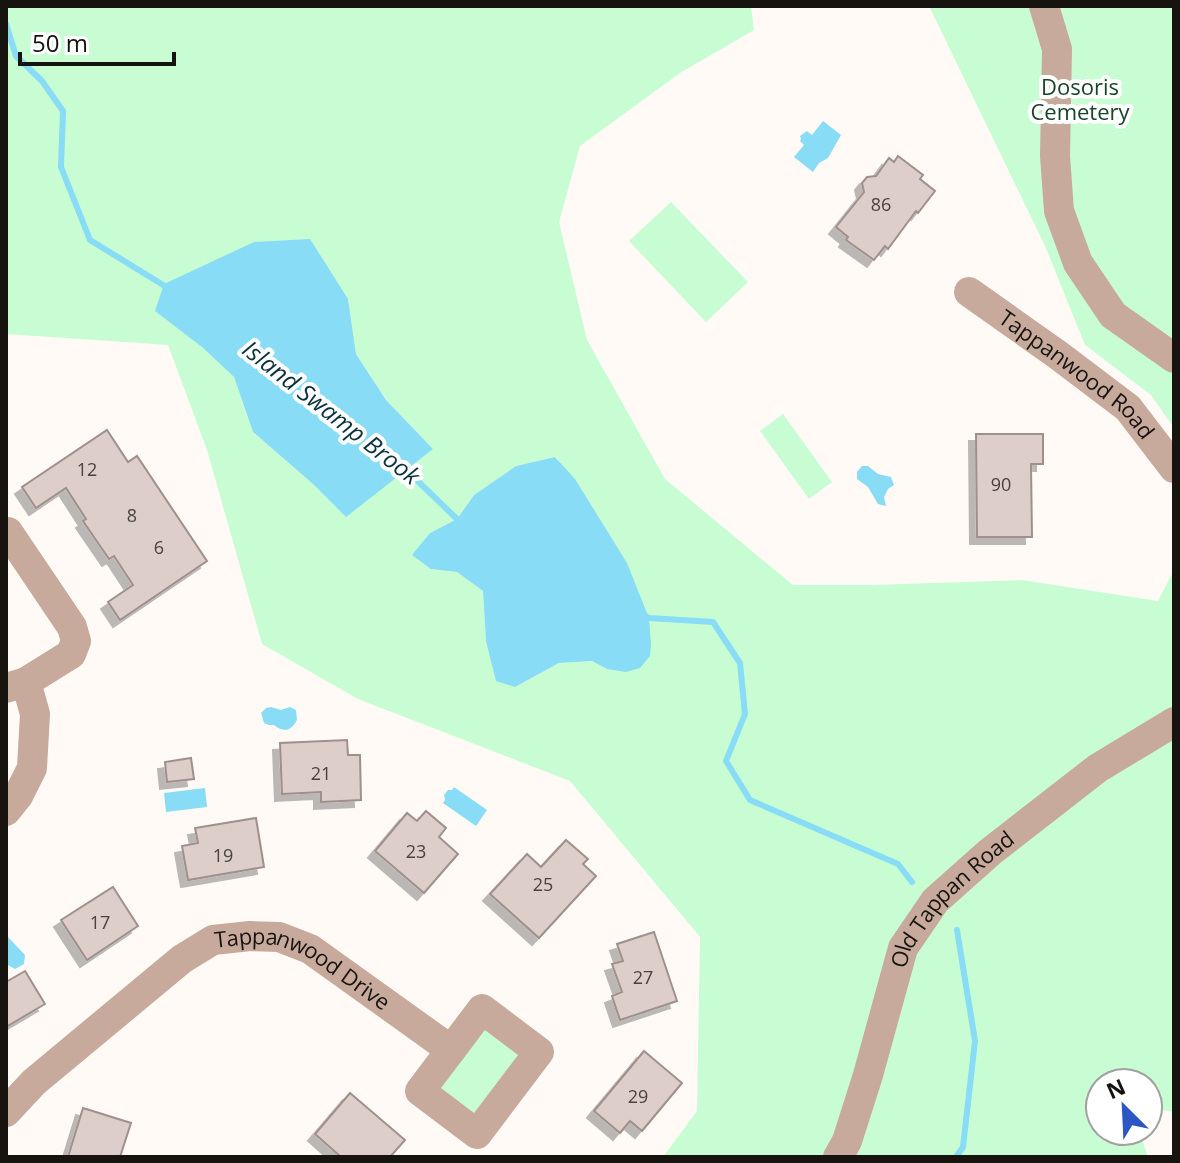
<svg xmlns="http://www.w3.org/2000/svg" width="1180" height="1163" font-family="'Open Sans',sans-serif">
  <style>
    .green { fill: #c8fdd4; fill-rule: evenodd }
    .water { fill: #88dcf6 }
    .lines { fill: none; stroke-linecap: round; stroke-linejoin: round }
    .stream { stroke: #88dcf6; stroke-width: 6 }
    .building { fill: #dececa; stroke: #9f908c; stroke-width: 2; filter: url(#shadow) }
    .minor { stroke: #c7aa9b; stroke-width: 30 }
    .labels { text-anchor: middle; stroke-width: 8; stroke-linejoin: round; paint-order: stroke }
    .number-label { font-size: 18px; fill: #49423e }
    .park-label { font-size: 22px; fill: #184527; stroke: #fff }
    .street-label { font-size: 22px; fill: #171410; stroke: #fff }
    .water-label { font-size: 24px; font-style: italic; fill: #0b333e; stroke: #fff }
  </style>
  <defs>
    <filter id="shadow"><feDropShadow dx="-7" dy="7" stdDeviation="0" flood-color="#0004"/></filter>
  </defs>
  <rect width="100%" height="100%" fill="#fffaf6"/>
  <!-- green -->
  <g class="green">
    <path d="M 6,6 L 751,6 L 754,30 L 680,73 L 580,146 L 559,222 L 587,340 L 665,479 L 793,585 L 871,585 L 1022,580 L 1158,601 L 1174,570 L 1174,1112 L 1148,1108 L 1148,1083 L 1100,1083 L 1100,1131 L 1139,1131 L 1148,1157 L 663,1157 L 697,1111 L 700,937 L 570,781 L 358,699 L 262,644 L 207,450 L 168,345 L 6,334 ZM 348,299 L 356,354 L 386,400 L 433,449 L 345,516 L 313,484 L 253,432 L 234,377 L 202,347 ZM 556,457 L 627,563 L 607,669 L 592,661 L 559,663 L 515,687 L 486,641 L 483,591 L 457,572 L 431,569 L 430,533 L 457,519 L 474,495 L 516,466 Z"/>
    <polygon points="929,6 1174,6 1174,428 1151,395 1085,345 1045,246"/>
    <polygon points="671,202 748,282 706,322 629,241"/>
    <polygon points="783,414 832,482 809,499 760,431"/>
    <polygon points="486,1028 517,1051 518,1057 475,1118 436,1085"/>
  </g>
  <!-- water -->
  <g class="water">
    <polygon points="823,121 841,135 828,158 819,163 813,172 794,157 804,145 800,141 801,139 800,136 807,131 812,135"/>
    <polygon points="310,239 348,299 356,354 386,400 433,449 346,517 313,484 253,432 234,377 202,347 155,311 164,284 254,242"/>
    <polygon points="555,457 575,479 627,563 649,618 651,645 650,656 640,668 626,672 607,669 592,661 559,663 515,687 496,681 486,641 483,591 457,572 431,569 412,555 430,533 457,519 474,495 516,466"/>
    <polygon points="862,466 868,466 878,474 891,477 894,485 888,489 884,497 886,506 878,504 868,487 857,479 857,472"/>
    <path d="M 271,707 L 281,710 L 290,707 L 296,710 L 297,720 C 291,731 284,733 274,725 L 269,725 L 264,723 L 261,713 L 266,708 Z"/>
    <polygon points="454,787 487,810 476,826 443,803 445,800 444,795 448,790 452,790"/>
    <polygon points="205,788 207,807 166,812 164,793"/>
    <polygon points="6,935 25,955 24,964 15,969 6,964"/>
  </g>
  <g class="lines">
    <!-- stream -->
    <g class="stream">
      <polyline points="6,24 16,56 42,81 63,111 61,167 90,240 168,288"/>
      <polyline points="400,464 457,519 462,522"/>
      <polyline points="643,615 649,618 713,622 740,663 745,714 726,761 750,800 898,864 912,882"/>
      <polyline points="956,1157 963,1147 975,1041 957,930"/>
    </g>
  </g>
  <!-- building -->
  <g class="building">
    <polygon points="898,156 923,175 920,179 935,191 918,213 916,211 888,249 885,246 874,260 846,240 848,237 836,227 864,192 862,183 867,177 876,176 889,158 894,162"/>
    <polygon points="107,430 128,462 137,456 207,561 120,620 108,602 133,585 114,556 109,559 83,521 86,519 66,488 36,508 22,487"/>
    <polygon points="976,434 1043,434 1043,464 1031,464 1032,537 977,537"/>
    <polygon points="347,740 348,755 360,755 361,800 321,802 321,792 282,794 280,743"/>
    <polygon points="191,758 194,779 167,782 165,762"/>
    <polygon points="426,811 446,828 439,837 458,854 424,893 375,851 407,813 417,821"/>
    <polygon points="256,818 264,867 188,880 182,846 198,843 195,828"/>
    <polygon points="566,840 588,859 583,864 596,876 539,938 490,894 527,854 541,867"/>
    <polygon points="113,887 138,926 87,960 61,920"/>
    <polygon points="654,932 677,1001 620,1020 612,996 622,992 612,964 623,961 617,944"/>
    <polygon points="25,971 45,1004 6,1027 6,982"/>
    <polygon points="644,1051 682,1083 642,1131 630,1121 620,1133 594,1111"/>
    <polygon points="350,1093 405,1140 390,1157 341,1157 315,1134"/>
    <polygon points="83,1108 131,1123 120,1157 68,1157"/>
  </g>
  <g class="lines">
    <!-- minor -->
    <g class="minor">
      <polyline points="1044,6 1057,49 1055,156 1059,211 1078,263 1113,315 1174,358"/>
      <path id="s1" d="M 969,292 L 1058,355 L 1128,408 L 1174,468"/>
      <polyline points="6,532 8,532 72,627 76,641 71,654 26,682 6,688"/>
      <polyline points="6,811 18,796 32,768 35,714 26,682"/>
      <polygon points="482,1009 539,1052 477,1134 420,1091"/>
      <path id="s2" d="M 6,1112 L 34,1082 L 182,959 L 213,940 L 250,936 L 279,937 L 310,949 L 451,1050"/>
      <path id="s3" d="M 838,1157 L 847,1141 L 868,1075 L 903,948 L 935,901 L 990,852 L 1098,768 L 1174,722"/>
    </g>
  </g>
  <g class="labels">
    <!-- number labels -->
    <g class="number-label">
      <text x="881" y="211">86</text>
      <text x="87" y="476">12</text>
      <text x="1001" y="491">90</text>
      <text x="132" y="522">8</text>
      <text x="159" y="554">6</text>
      <text x="321" y="780">21</text>
      <text x="416" y="858">23</text>
      <text x="223" y="862">19</text>
      <text x="543" y="891">25</text>
      <text x="100" y="929">17</text>
      <text x="643" y="984">27</text>
      <text x="638" y="1103">29</text>
    </g>
    <!-- park labels -->
    <g class="park-label">
      <text x="1080" y="95">Dosoris<tspan x="1080" dy="25">Cemetery</tspan></text>
    </g>
    <!-- street labels -->
    <g class="street-label">
      <text dy="8" stroke="none"><textPath href="#s1" startOffset="136">Tappanwood Road</textPath></text>
      <text dy="8" stroke="none"><textPath href="#s3" startOffset="288">Old Tappan Road</textPath></text>
      <text dy="8" stroke="none"><textPath href="#s2" startOffset="368">Tappanwood Drive</textPath></text>
    </g>
    <!-- water labels -->
    <g class="water-label">
      <text transform="translate(331 413) rotate(38)" y="8">Island Swamp Brook</text>
    </g>
  </g>
  <!-- border -->
  <rect width="1180" height="1163" fill="none" stroke="#171410" stroke-width="16"/>
  <!-- north arrow -->
  <g transform="translate(1124 1107) rotate(336)"><circle r="38" fill="#ffffff" stroke="#a2a19f" stroke-width="2"/>
  <path d="M0-6L14 30L0 20L-14 30Z" fill="#2b57c5"/>
  <text y="-12" font-size="22" font-weight="bold" text-anchor="middle" fill="#171410">N</text>
  </g>
  <!-- scale -->
  <path d="M20 52v12h154v-12" fill="none" stroke="#171410" stroke-width="4"/>
  <text x="32" y="52" font-size="24" fill="#171410" stroke="#ffffff" stroke-width="6" paint-order="stroke">50 m</text>
</svg>
